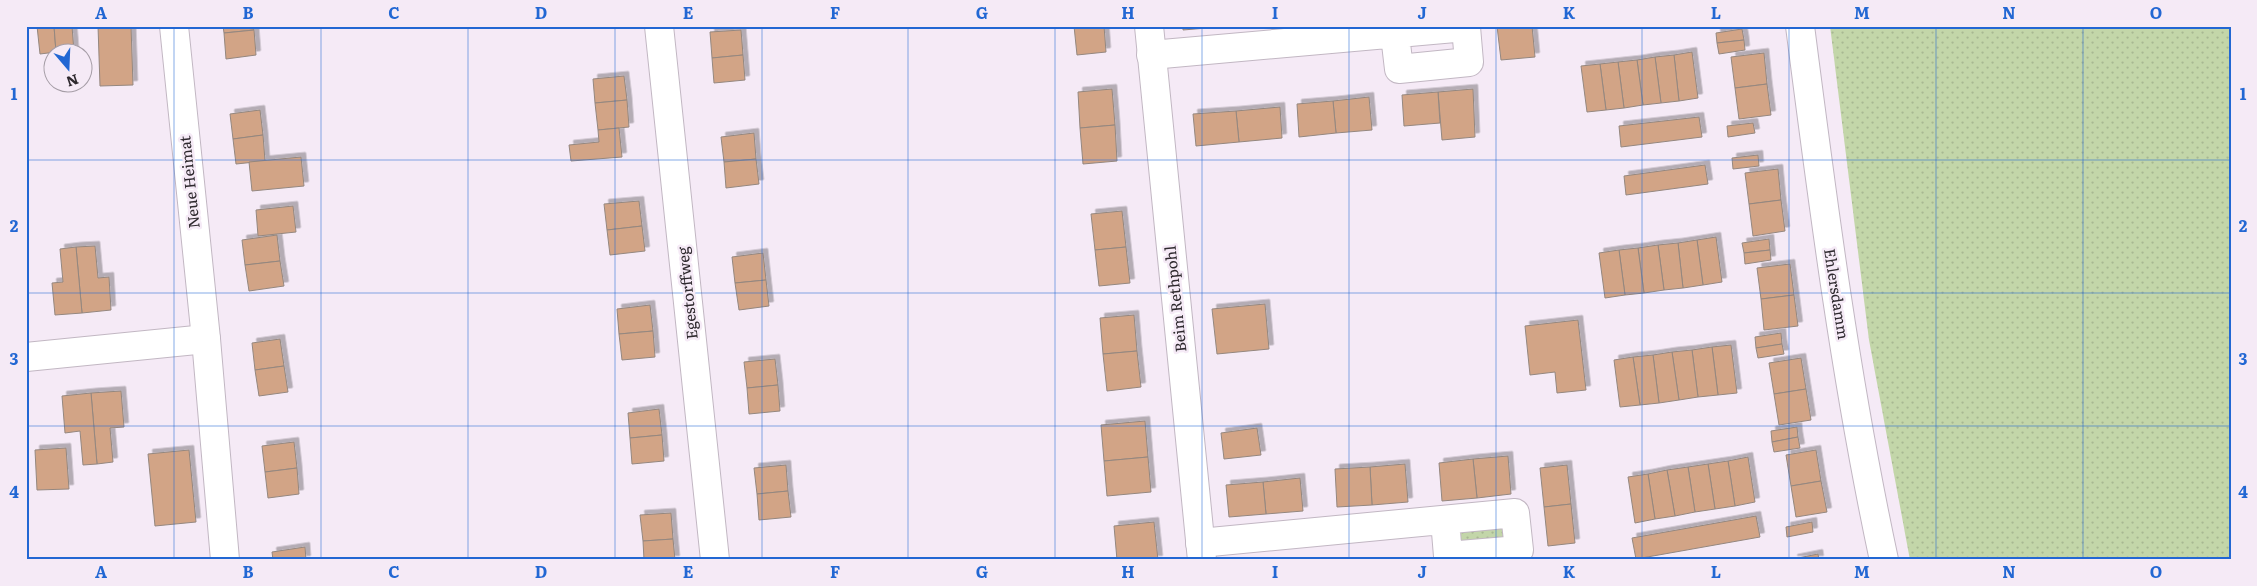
<svg xmlns="http://www.w3.org/2000/svg" width="2257" height="586" font-family="Literata,serif">
  <style>
    .grass { fill: url(#grass-dots) }
    .building { fill: #d2a486; stroke: #94877f; filter: url(#shadow) }
    .lines { fill: none; stroke-linecap: round; stroke-linejoin: round }
    .minor-casing { stroke: #c2b7c3; stroke-width: 30 }
    .minor { stroke: #fff; stroke-width: 28 }
    .grid { fill: none; stroke: #2267d3; stroke-width: 1; stroke-opacity: 0.55 }
    .labels { text-anchor: middle; stroke-width: 5; stroke-linejoin: round; paint-order: stroke }
    .street-label { font-size: 15px; fill: #2e292e; stroke: #f5eaf6 }
    .neatline { fill: none; stroke: #2267d3; stroke-width: 2 }
    .grid-label { font-size: 16px; text-anchor: middle; font-weight: bold; fill: #2267d3 }
  </style>
  <defs>
    <pattern id="grass-dots" width="8" height="8" patternUnits="userSpaceOnUse" patternTransform="scale(1.25)"><rect width="8" height="8" fill="#c3d6a9"/><path d="M2 2h.1M6 6h.1" fill="none" stroke="#a8b892" stroke-width="1.8" stroke-linecap="round"/></pattern>
    <filter id="shadow"><feDropShadow dx="4.5" dy="-4.5" stdDeviation="0" flood-color="#0004"/></filter>
  </defs>
  <rect width="100%" height="100%" fill="#f5eaf6"/>
  <!-- grass -->
  <g class="grass">
    <polygon points="1830,26 2231,26 2231,560 1910,560 1869,340"/>
    <polygon points="1496,523 1504,528 1504,538 1459,544 1459,527"/>
  </g>
  <!-- building -->
  <g class="building">
    <polygon points="37,26 54,26 56,52 40,54"/>
    <polygon points="54,26 72,26 74,52 56,52"/>
    <polygon points="98,26 131,26 133,85 100,86"/>
    <polygon points="223,26 253,26 254,30 224,33"/>
    <polygon points="1074,26 1104,26 1106,52 1077,55"/>
    <polygon points="1183,26 1219,26 1219,27 1183,30"/>
    <polygon points="1497,26 1532,26 1535,57 1501,60"/>
    <polygon points="1742,29 1744,40 1717,43 1716,33"/>
    <polygon points="254,30 256,55 226,59 224,33"/>
    <polygon points="741,30 743,55 712,58 710,32"/>
    <polygon points="1744,40 1745,50 1719,54 1717,43"/>
    <polygon points="1692,52 1698,98 1679,101 1674,55"/>
    <polygon points="1764,53 1767,84 1735,88 1731,57"/>
    <polygon points="743,55 745,80 714,83 712,58"/>
    <polygon points="1674,55 1679,101 1661,103 1655,57"/>
    <polygon points="1655,57 1661,103 1643,105 1637,60"/>
    <polygon points="1637,60 1643,105 1624,108 1618,62"/>
    <polygon points="1618,62 1624,108 1606,110 1600,64"/>
    <polygon points="1600,64 1606,110 1587,112 1581,66"/>
    <polygon points="624,76 627,100 595,103 593,79"/>
    <polygon points="1767,84 1771,115 1739,119 1735,88"/>
    <polygon points="1112,89 1115,125 1080,128 1078,92"/>
    <polygon points="1473,89 1475,137 1442,140 1438,92"/>
    <polygon points="1438,92 1440,123 1404,126 1402,95"/>
    <polygon points="1369,97 1372,130 1336,133 1333,101"/>
    <polygon points="627,100 629,127 598,130 595,103"/>
    <polygon points="1333,101 1336,133 1299,137 1297,104"/>
    <polygon points="1280,107 1282,138 1239,142 1236,111"/>
    <polygon points="260,110 263,135 233,139 230,114"/>
    <polygon points="1236,111 1239,142 1196,146 1193,114"/>
    <polygon points="1699,117 1702,137 1621,147 1619,126"/>
    <polygon points="1753,123 1755,133 1728,137 1727,126"/>
    <polygon points="1115,125 1117,161 1083,164 1080,128"/>
    <polygon points="619,128 622,157 571,161 569,145 599,142 598,130"/>
    <polygon points="754,133 756,159 724,162 721,137"/>
    <polygon points="263,135 265,161 236,164 233,139"/>
    <polygon points="1758,155 1759,166 1733,169 1732,158"/>
    <polygon points="301,157 304,186 252,191 249,162"/>
    <polygon points="756,159 759,184 726,188 724,162"/>
    <polygon points="1705,165 1708,184 1626,195 1624,176"/>
    <polygon points="1778,169 1781,200 1749,204 1745,173"/>
    <polygon points="1781,200 1785,231 1753,236 1749,204"/>
    <polygon points="639,201 642,226 607,230 604,204"/>
    <polygon points="293,206 296,232 258,236 256,210"/>
    <polygon points="1122,211 1126,247 1095,250 1091,214"/>
    <polygon points="642,226 645,251 610,255 607,230"/>
    <polygon points="277,235 280,261 245,265 242,240"/>
    <polygon points="1716,237 1722,282 1703,285 1697,240"/>
    <polygon points="1769,239 1770,250 1744,253 1742,243"/>
    <polygon points="1697,240 1703,285 1683,288 1678,243"/>
    <polygon points="1678,243 1683,288 1664,290 1658,245"/>
    <polygon points="1658,245 1664,290 1644,293 1638,248"/>
    <polygon points="95,246 98,278 109,277 111,310 82,313 76,247"/>
    <polygon points="76,247 82,313 55,315 52,283 63,282 60,249"/>
    <polygon points="1126,247 1130,283 1099,286 1095,250"/>
    <polygon points="1638,248 1644,293 1625,295 1619,250"/>
    <polygon points="1619,250 1625,295 1605,298 1599,253"/>
    <polygon points="1770,250 1771,260 1745,264 1744,253"/>
    <polygon points="763,253 766,280 735,283 732,257"/>
    <polygon points="280,261 284,286 249,291 245,265"/>
    <polygon points="1790,264 1794,295 1761,299 1757,268"/>
    <polygon points="766,280 769,306 739,310 735,283"/>
    <polygon points="1794,295 1798,326 1764,330 1761,299"/>
    <polygon points="1265,304 1269,349 1217,354 1212,309"/>
    <polygon points="650,305 653,331 619,334 617,309"/>
    <polygon points="1134,315 1137,351 1103,354 1100,318"/>
    <polygon points="1578,320 1586,390 1557,393 1555,372 1530,375 1525,326"/>
    <polygon points="653,331 655,357 622,360 619,334"/>
    <polygon points="1781,333 1782,344 1756,348 1755,337"/>
    <polygon points="280,339 284,366 255,370 252,343"/>
    <polygon points="1782,344 1784,354 1758,358 1756,348"/>
    <polygon points="1731,345 1737,393 1718,395 1712,347"/>
    <polygon points="1712,347 1718,395 1698,397 1692,350"/>
    <polygon points="1692,350 1698,397 1679,400 1672,352"/>
    <polygon points="1137,351 1141,387 1107,391 1103,354"/>
    <polygon points="1672,352 1679,400 1659,403 1653,355"/>
    <polygon points="1653,355 1659,403 1640,405 1633,357"/>
    <polygon points="1633,357 1640,405 1620,407 1614,360"/>
    <polygon points="1801,358 1806,389 1774,394 1769,363"/>
    <polygon points="775,359 778,385 747,388 744,362"/>
    <polygon points="284,366 288,392 259,396 255,370"/>
    <polygon points="778,385 780,411 749,414 747,388"/>
    <polygon points="1806,389 1811,420 1779,425 1774,394"/>
    <polygon points="121,391 124,427 110,428 113,462 97,464 91,393"/>
    <polygon points="91,393 97,464 83,465 80,431 65,433 62,396"/>
    <polygon points="659,409 662,435 630,438 628,413"/>
    <polygon points="1145,421 1148,457 1104,461 1101,425"/>
    <polygon points="1797,427 1798,437 1772,442 1771,431"/>
    <polygon points="1257,428 1261,455 1224,459 1221,433"/>
    <polygon points="662,435 664,461 632,464 630,438"/>
    <polygon points="1798,437 1800,448 1774,452 1772,442"/>
    <polygon points="294,442 297,468 265,472 262,446"/>
    <polygon points="66,448 69,489 37,490 35,450"/>
    <polygon points="189,450 196,522 155,526 148,454"/>
    <polygon points="1816,450 1821,481 1791,486 1786,455"/>
    <polygon points="1508,456 1511,494 1477,498 1473,459"/>
    <polygon points="1148,457 1151,492 1107,496 1104,461"/>
    <polygon points="1748,457 1755,502 1735,506 1728,461"/>
    <polygon points="1473,459 1477,498 1442,501 1439,463"/>
    <polygon points="1728,461 1735,506 1715,509 1708,464"/>
    <polygon points="1405,464 1408,502 1372,505 1370,467"/>
    <polygon points="1708,464 1715,509 1695,512 1688,467"/>
    <polygon points="786,465 788,491 757,494 754,468"/>
    <polygon points="1567,465 1571,504 1544,507 1540,468"/>
    <polygon points="1370,467 1372,505 1337,507 1335,469"/>
    <polygon points="1688,467 1695,512 1675,516 1667,470"/>
    <polygon points="297,468 299,494 268,498 265,472"/>
    <polygon points="1667,470 1675,516 1655,519 1648,474"/>
    <polygon points="1648,474 1655,519 1635,523 1628,477"/>
    <polygon points="1300,478 1303,511 1266,514 1263,482"/>
    <polygon points="1821,481 1827,512 1796,517 1791,486"/>
    <polygon points="1263,482 1266,514 1229,517 1226,485"/>
    <polygon points="788,491 791,517 759,520 757,494"/>
    <polygon points="1571,504 1575,543 1548,546 1544,507"/>
    <polygon points="671,513 673,539 643,541 640,515"/>
    <polygon points="1756,516 1760,537 1636,559 1632,538"/>
    <polygon points="1154,522 1158,560 1117,560 1114,526"/>
    <polygon points="1812,522 1813,532 1787,537 1786,527"/>
    <polygon points="673,539 675,560 644,560 643,541"/>
    <polygon points="305,547 306,560 273,560 272,552"/>
    <polygon points="1818,554 1819,560 1793,560 1793,559"/>
  </g>
  <g class="lines">
    <defs>
      <g id="minor">
        <polyline points="174,26 206,339 225,560"/>
        <polyline points="659,26 715,560"/>
        <polyline points="1149,26 1202,560"/>
        <path d="M 1800,26 C 1823,205 1846,383 1884,560"/>
        <polyline points="1151,55 1466,27 1469,62 1399,69 1395,35"/>
        <polyline points="26,357 206,339"/>
        <polyline points="1200,543 1515,513 1519,550 1448,556 1445,520"/>
      </g>
    </defs>
    <!-- minor casing -->
    <use href="#minor" class="minor-casing"/>
    <!-- minor -->
    <use href="#minor" class="minor"/>
  </g>
  <!-- grid -->
  <path class="grid" d="M 174,26 L 174,560M 321,26 L 321,560M 468,26 L 468,560M 615,26 L 615,560M 762,26 L 762,560M 908,26 L 908,560M 1055,26 L 1055,560M 1202,26 L 1202,560M 1349,26 L 1349,560M 1496,26 L 1496,560M 1642,26 L 1642,560M 1789,26 L 1789,560M 1936,26 L 1936,560M 2083,26 L 2083,560M 26,160 L 2231,160M 26,293 L 2231,293M 26,426 L 2231,426"/>
  <g class="labels">
    <!-- street labels -->
    <g class="street-label">
      <text transform="translate(190 182) rotate(-96)" y="5">Neue Heimat</text>
      <text transform="translate(688 293) rotate(-96)" y="5">Egestorffweg</text>
      <text transform="translate(1836 294) rotate(81)" y="5">Ehlersdamm</text>
      <text transform="translate(1176 299) rotate(-96)" y="5">Beim Rethpohl</text>
    </g>
  </g>
  <!-- border -->
  <rect width="2257" height="586" fill="none" stroke="#f5eaf6" stroke-width="55"/>
  <!-- north arrow -->
  <g transform="translate(68 68) rotate(161)"><circle r="24" fill="#f5eaf6" stroke="#a59da6"/>
  <path d="M0-4L9 19L0 12L-9 19Z" fill="#2267d3"/>
  <text y="-8" font-size="14" font-weight="bold" text-anchor="middle" fill="#2e292e">N</text>
  </g>
  <rect x="28" y="28" width="2202" height="530" class="neatline"/>
  <g class="grid-label">
    <text x="101" y="19">A</text>
    <text x="248" y="19">B</text>
    <text x="394" y="19">C</text>
    <text x="541" y="19">D</text>
    <text x="688" y="19">E</text>
    <text x="835" y="19">F</text>
    <text x="982" y="19">G</text>
    <text x="1128" y="19">H</text>
    <text x="1275" y="19">I</text>
    <text x="1422" y="19">J</text>
    <text x="1569" y="19">K</text>
    <text x="1716" y="19">L</text>
    <text x="1862" y="19">M</text>
    <text x="2009" y="19">N</text>
    <text x="2156" y="19">O</text>
    <text x="14" y="100">1</text>
    <text x="2243" y="100">1</text>
    <text x="14" y="232">2</text>
    <text x="2243" y="232">2</text>
    <text x="14" y="365">3</text>
    <text x="2243" y="365">3</text>
    <text x="14" y="498">4</text>
    <text x="2243" y="498">4</text>
    <text x="101" y="578">A</text>
    <text x="248" y="578">B</text>
    <text x="394" y="578">C</text>
    <text x="541" y="578">D</text>
    <text x="688" y="578">E</text>
    <text x="835" y="578">F</text>
    <text x="982" y="578">G</text>
    <text x="1128" y="578">H</text>
    <text x="1275" y="578">I</text>
    <text x="1422" y="578">J</text>
    <text x="1569" y="578">K</text>
    <text x="1716" y="578">L</text>
    <text x="1862" y="578">M</text>
    <text x="2009" y="578">N</text>
    <text x="2156" y="578">O</text>
  </g>
</svg>
